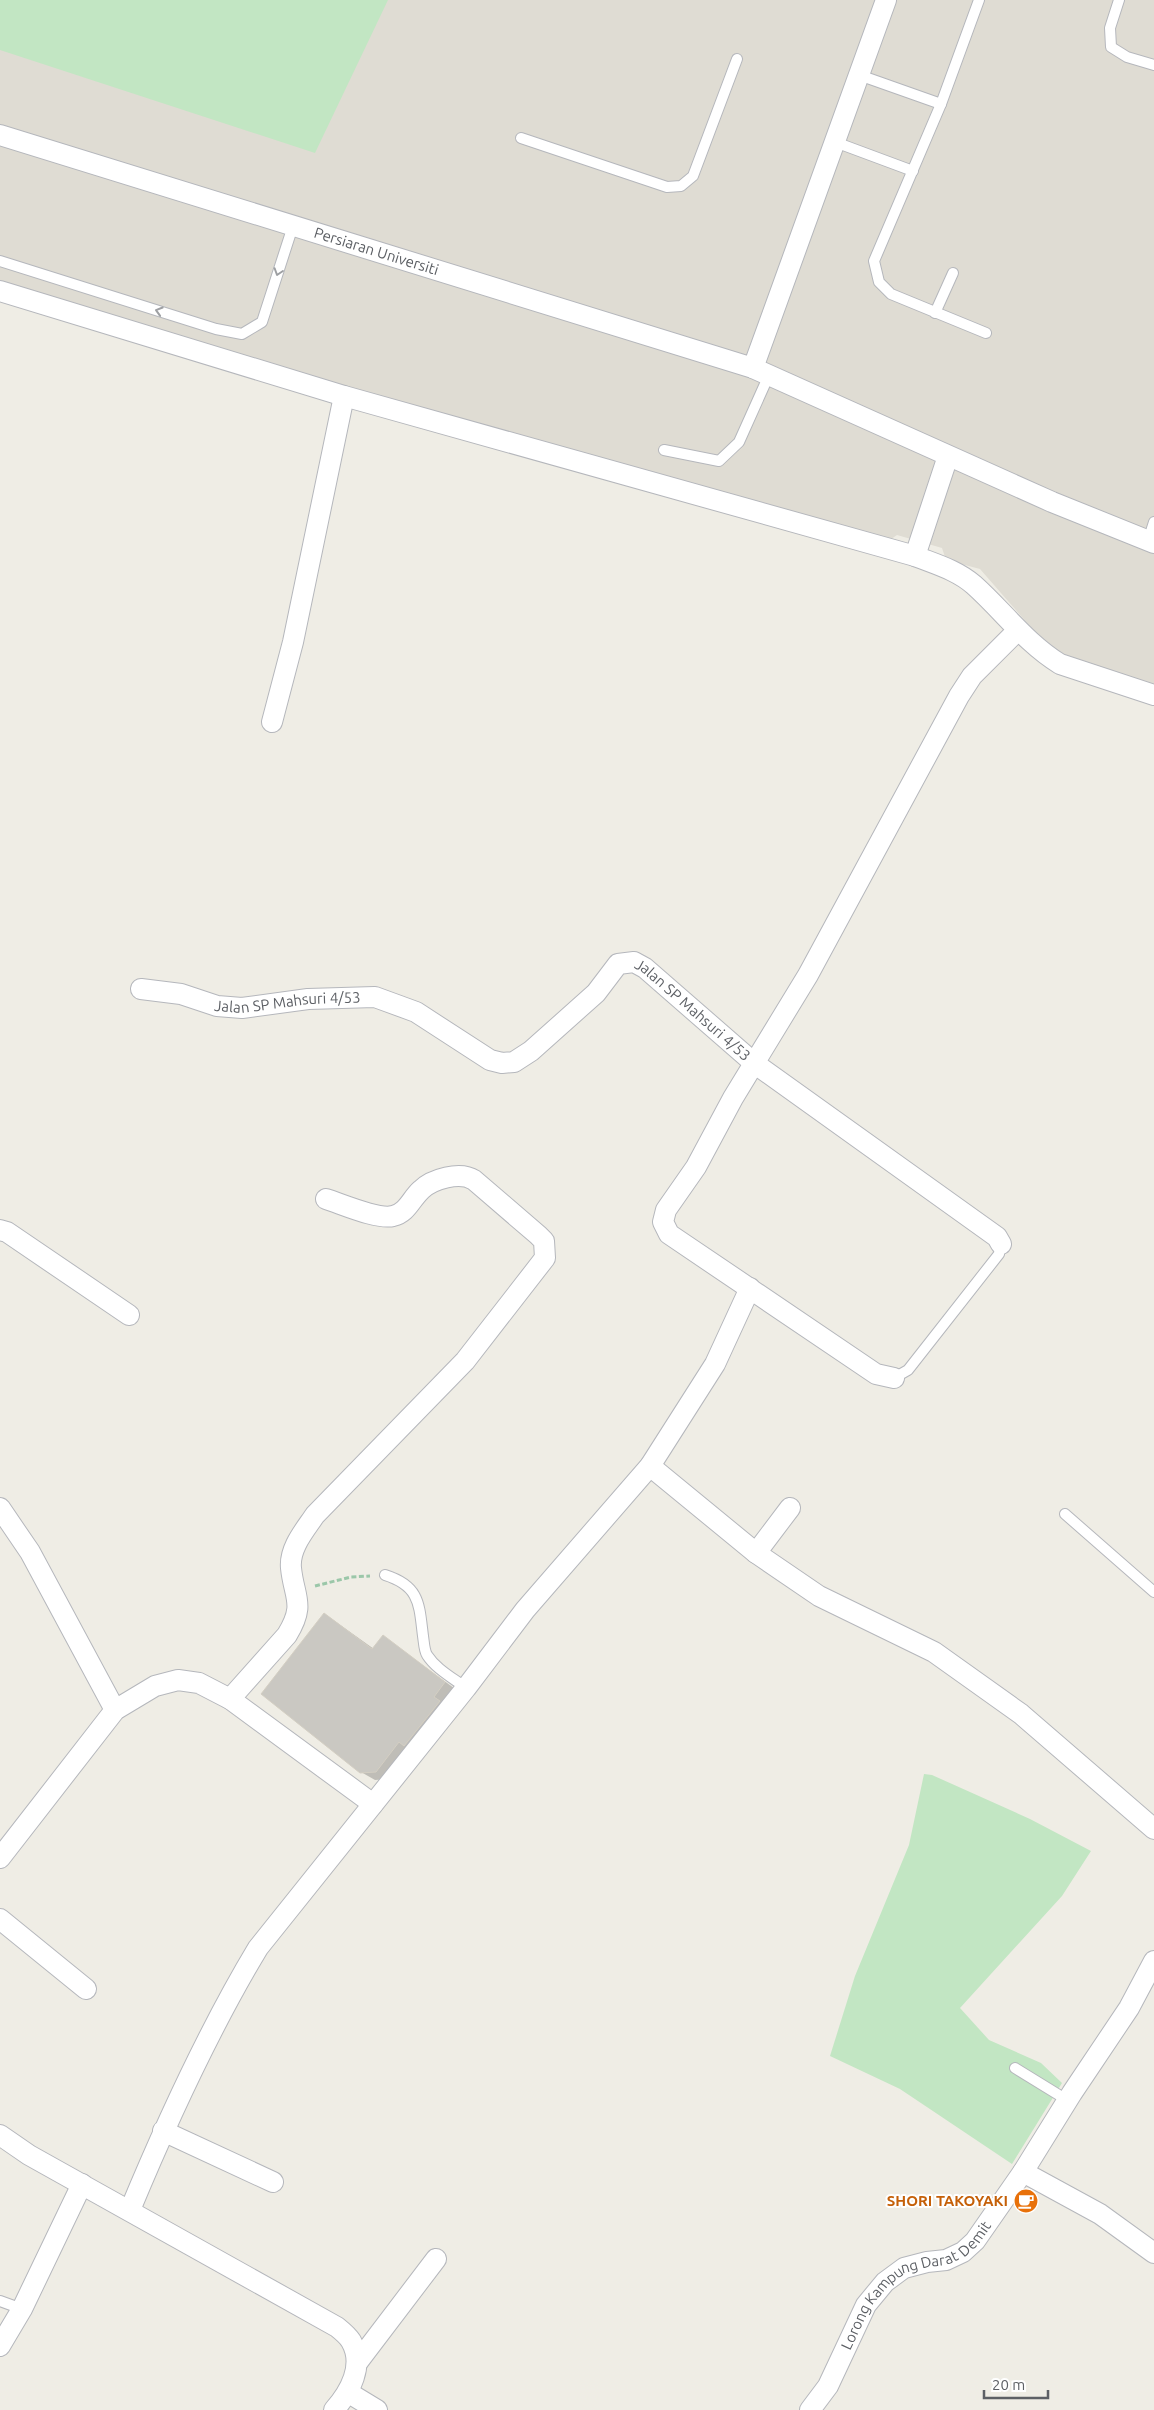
<svg xmlns="http://www.w3.org/2000/svg" width="1154" height="2410" font-family="Ubuntu,sans-serif">
  <style>
    .education { fill: #dfdcd3 }
    .green { fill: #c2e6c3 }
    .shadow { fill: #0003 }
    .building { fill: #cac8c2; stroke: #d4cfc3 }
    .lines { fill: none; stroke-linecap: round; stroke-linejoin: round }
    .lane-casing { stroke: #b5b7bc; stroke-width: 12 }
    .street-casing { stroke: #b5b7bc; stroke-width: 22 }
    .path { stroke: #9bc7a9; stroke-width: 3; stroke-dasharray: 5 2.5; stroke-linecap: butt }
    .lane { stroke: #fff; stroke-width: 10 }
    .street { stroke: #fff; stroke-width: 20 }
    .oneway { stroke: #9ea0a3 }
    .labels { text-anchor: middle; stroke-width: 4; stroke-linejoin: round; paint-order: stroke }
    .street-label { font-size: 15px; fill: #5d6065; stroke: #fff }
    .food-label { font-size: 15px; font-weight: bold; fill: #c56008; stroke: #fff; text-anchor: end }
  </style>
  <rect width="100%" height="100%" fill="#efede5"/>
  <!-- education -->
  <polygon class="education" points="0,0 1154,0 1154,688 1071,660 1041,639 980,569 946,560 942,548 897,535 884,544 325,380 0,281"/>
  <!-- green -->
  <g class="green">
    <polygon points="0,0 388,0 315,153 0,50"/>
    <polygon points="924,1774 932,1775 1030,1819 1091,1851 1062,1896 960,2008 989,2040 1041,2063 1062,2083 1012,2164 900,2089 830,2056 855,1976 909,1845"/>
  </g>
  <!-- shadow -->
  <polygon class="shadow" points="325,1614 374,1649 384,1637 458,1691 390,1779 375,1780 361,1772"/>
  <!-- building -->
  <polygon class="building" points="324,1613 372,1649 383,1635 445,1682 434,1697 440,1701 404,1746 399,1742 376,1772 360,1773 261,1694"/>
  <g class="lines">
    <defs>
      <g id="lane">
        <polyline points="979,0 941,104 874,261 879,282 891,294 986,333"/>
        <polyline points="1119,0 1110,28 1111,47 1127,57 1154,65"/>
        <polyline points="859,75 941,104"/>
        <polyline points="521,138 667,187 681,186 693,176 737,59"/>
        <polyline points="835,142 913,171"/>
        <polyline points="0,261 216,329 242,334 262,322 293,226"/>
        <polyline points="935,313 953,273"/>
        <polyline points="664,450 719,461 739,442 769,375"/>
        <polyline points="1148,541 1154,522"/>
        <polyline points="894,1378 908,1370 999,1254 1001,1244"/>
        <polyline points="1065,1514 1154,1592"/>
        <path d="M 385,1575 C 420,1586 419,1604 423,1636 C 424,1642 424,1650 427,1655 C 436,1669 453,1678 466,1688"/>
        <polyline points="1015,2068 1067,2100"/>
        <polyline points="0,2301 22,2309"/>
      </g>
      <g id="street">
        <path id="s1" d="M 0,135 L 753,368 L 1052,502 L 1154,543"/>
        <path d="M 0,291 L 344,396 L 915,556 C 935,564 957,570 974,585 C 1003,611 1026,643 1060,664 L 1154,695"/>
        <polyline points="753,368 886,0"/>
        <polyline points="915,556 948,456"/>
        <polyline points="272,722 293,642 344,396"/>
        <path id="s2" d="M 141,989 L 181,994 L 217,1006 L 242,1008 L 308,999 L 375,997 L 416,1012 L 490,1060 L 502,1063 L 514,1062 L 531,1051 L 596,993 L 618,964 L 634,962 L 645,968 L 754,1063 L 997,1237 L 1001,1244"/>
        <polyline points="0,1230 7,1232 129,1315"/>
        <polyline points="894,1378 876,1374 669,1234 663,1222 666,1210 696,1167 733,1098 808,975 959,696 972,676 1018,630"/>
        <polyline points="650,1466 756,1553 819,1596 934,1652 1021,1714 1154,1829"/>
        <polyline points="0,1508 30,1552 115,1710"/>
        <polyline points="756,1553 790,1508"/>
        <path d="M 230,1699 L 287,1635 C 306,1604 294,1598 291,1568 C 289,1548 305,1530 315,1515 L 465,1361 L 545,1258 L 544,1241 L 538,1235 L 474,1180 C 460,1171 432,1179 421,1190 C 411,1199 407,1213 393,1216 C 378,1220 342,1204 326,1199"/>
        <polyline points="0,1858 115,1710 155,1686 178,1680 199,1683 230,1699 373,1804"/>
        <polyline points="0,1919 86,1989"/>
        <polyline points="163,2131 273,2182"/>
        <path d="M 0,2135 L 29,2155 L 337,2327 C 342,2331 348,2336 351,2341 C 365,2365 350,2392 334,2410"/>
        <polyline points="1023,2172 1100,2214 1154,2253"/>
        <path d="M 130,2210 C 167,2121 208,2031 258,1948 L 466,1688 L 525,1610 L 650,1466 L 715,1364 L 750,1288"/>
        <polyline points="0,2346 22,2309 82,2184"/>
        <polyline points="357,2363 436,2259"/>
        <polyline points="349,2393 377,2410"/>
        <path id="s3" d="M 810,2410 L 828,2386 L 866,2305 L 885,2282 L 904,2268 L 927,2262 L 946,2260 L 963,2252 L 975,2241 L 1023,2172 L 1072,2093 L 1129,2008 L 1154,1961"/>
      </g>
    </defs>
    <!-- lane casing -->
    <use href="#lane" class="lane-casing"/>
    <!-- street casing -->
    <use href="#street" class="street-casing"/>
    <!-- path -->
    <polyline class="path" points="315,1586 351,1577 370,1576"/>
    <!-- lane -->
    <use href="#lane" class="lane"/>
    <!-- street -->
    <use href="#street" class="street"/>
  </g>
  <!-- one-way arrows -->
  <defs><path id="oneway-chevron" d="M-2-3.5L2.5 0L-2 3.5" fill="none" stroke-width="1.6" stroke-linecap="round" stroke-linejoin="round" transform="scale(1.25)"/></defs>
  <g class="oneway">
    <use href="#oneway-chevron" transform="translate(278 272) rotate(108)"/>
    <use href="#oneway-chevron" transform="translate(159 311) rotate(-163)"/>
  </g>
  <!-- icons -->
  <defs>
    <symbol id="cafe-disc" viewBox="-11 -11 22 22"><circle r="9.5" fill="#e8710a" stroke="#fff"/><path d="M-5.5-4.5H6V0H3Q3 3.5 0 3.5H-2.5Q-5.5 3.5-5.5 0ZM3-3.2v2h1.7v-2ZM-6 4.5H4V6H-6Z" fill="#fff"/></symbol>
  </defs>
  <g fill-rule="evenodd">
    <use href="#cafe-disc" x="1012" y="2187" width="28" height="28"/>
  </g>
  <g class="labels">
    <!-- street labels -->
    <g class="street-label">
      <text dy="5" stroke="none"><textPath href="#s1" startOffset="394">Persiaran Universiti</textPath></text>
      <text dy="5" stroke="none"><textPath href="#s2" startOffset="149">Jalan SP Mahsuri 4/53</textPath></text>
      <text dy="5" stroke="none"><textPath href="#s2" startOffset="629">Jalan SP Mahsuri 4/53</textPath></text>
      <text dy="5" stroke="none"><textPath href="#s3" startOffset="172">Lorong Kampung Darat Demit</textPath></text>
    </g>
    <!-- food labels -->
    <g class="food-label">
      <text x="1008" y="2206">SHORI TAKOYAKI</text>
    </g>
  </g>
  <!-- scale -->
  <path d="M984 2390v8h64v-8" fill="none" stroke="#5d6065" stroke-width="2.5"/>
  <text x="992" y="2390" font-size="15" fill="#5d6065" stroke="#ffffff" stroke-width="4" paint-order="stroke">20 m</text>
</svg>
